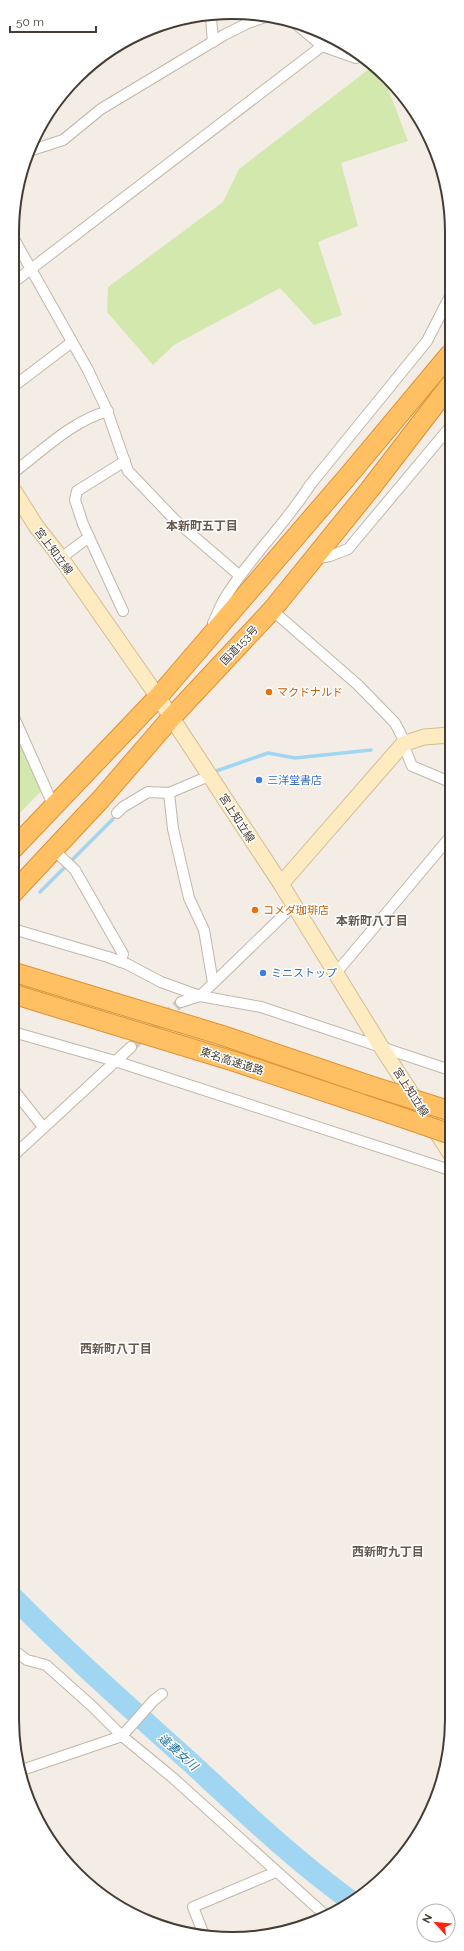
<svg xmlns="http://www.w3.org/2000/svg" width="464" height="1951" font-family="Raleway,'Noto Sans JP',sans-serif">
  <style>
    .green { fill: #d2e8ad }
    .lines { fill: none; stroke-linecap: round; stroke-linejoin: round }
    .stream { stroke: #a0d6f1; stroke-width: 3.5 }
    .river { stroke: #a0d6f1; stroke-width: 21 }
    .street-tunnel { stroke: #d0cac2; stroke-width: 10; stroke-dasharray: 10 5; stroke-linecap: butt }
    .street-casing { stroke: #c1b7aa; stroke-width: 12 }
    .secondary-casing { stroke: #d3bd94; stroke-width: 17 }
    .highway-casing { stroke: #df9133; stroke-width: 21 }
    .street { stroke: #fff; stroke-width: 10 }
    .secondary { stroke: #ffebc2; stroke-width: 15 }
    .highway { stroke: #ffbf63; stroke-width: 19 }
    .highway-bridge-casing { stroke: #df9133; stroke-width: 21; stroke-linecap: butt }
    .highway-bridge { stroke: #ffbf63; stroke-width: 19 }
    .food-dot { fill: #e8710a; stroke: #fff; stroke-width: 1.5 }
    .shop-dot { fill: #3f7fe0; stroke: #fff; stroke-width: 1.5 }
    .labels { text-anchor: middle; stroke-width: 3; stroke-linejoin: round; paint-order: stroke }
    .street-label { font-size: 11px; fill: #453d34; stroke: #fff }
    .food-label { font-size: 11px; fill: #c56008; stroke: #fff; text-anchor: start }
    .shop-label { font-size: 11px; fill: #366cbe; stroke: #fff; text-anchor: start }
    .neighbourhood-label { font-size: 12px; font-weight: bold; fill: #685a4c; stroke: #fff }
    .water-label { font-size: 12px; font-style: italic; fill: #2a78a2; stroke: #fff }
    .rim { fill: none; stroke: #453d34; stroke-width: 2 }
  </style>
  <rect width="100%" height="100%" fill="#f3ede5"/>
  <!-- green -->
  <g class="green">
    <polygon points="373,66 388,77 393,84 387,86 408,141 341,163 358,226 318,242 342,315 314,325 280,288 174,345 153,365 107,312 108,287 223,202 239,169"/>
    <polygon points="13,728 42,790 13,820"/>
  </g>
  <g class="lines">
    <!-- stream -->
    <g class="stream">
      <polyline points="216,771 268,753 295,758 371,750"/>
      <polyline points="40,892 113,819"/>
    </g>
    <!-- river -->
    <path class="river" d="M 12,1596 C 69,1654 130,1708 190,1762 C 242,1810 293,1859 351,1901"/>
    <!-- street-tunnel -->
    <polyline class="street-tunnel" points="131,1047 181,1002"/>
    <defs>
      <g id="street">
        <polyline points="211,17 213,42"/>
        <polyline points="296,24 322,46 356,58 359,56"/>
        <polyline points="32,150 63,140 101,109 224,35 248,23 268,16"/>
        <polyline points="14,239 88,370 106,408 128,471 175,520 240,576"/>
        <polyline points="14,282 322,46"/>
        <polyline points="14,386 72,342"/>
        <path d="M 14,472 C 44,450 70,422 108,411"/>
        <polyline points="61,558 89,537"/>
        <polyline points="314,559 330,556 348,549 450,427"/>
        <polyline points="272,610 358,685 395,723 406,744"/>
        <polyline points="123,611 83,524 75,500 77,491 125,461"/>
        <path d="M 213,623 C 217,615 220,606 225,598 C 249,558 285,525 310,485 L 427,341 L 450,296"/>
        <polyline points="13,715 54,807"/>
        <polyline points="403,744 412,766 450,782"/>
        <polyline points="169,793 173,829 183,872 189,898 204,930 213,983"/>
        <polyline points="117,813 123,807 148,792 169,793 209,776"/>
        <polyline points="54,850 75,870 123,954 120,962"/>
        <polyline points="13,929 108,957 127,964 161,982 200,996 261,1007 450,1070"/>
        <polyline points="336,973 450,837"/>
        <polyline points="181,1002 200,996 294,905"/>
        <polyline points="13,1032 115,1061 450,1170"/>
        <polyline points="13,1089 43,1127"/>
        <polyline points="13,1156 131,1047"/>
        <polyline points="12,1649 27,1660 46,1665 93,1707 122,1736 172,1777 324,1914"/>
        <polyline points="22,1770 122,1736 154,1700 162,1694"/>
        <polyline points="204,1935 193,1907 276,1872"/>
      </g>
      <g id="secondary">
        <polyline points="14,491 36,526 61,558 158,697 281,884 380,1045 450,1153"/>
        <polyline points="281,884 403,744 424,737 450,735"/>
      </g>
      <g id="highway">
        <polyline points="13,849 158,697 348,476 450,354"/>
        <polyline points="13,893 101,799 171,718 272,610 370,489 450,385"/>
        <polyline points="13,972 221,1035 368,1085"/>
        <polyline points="13,994 236,1062 389,1113"/>
      </g>
    </defs>
    <!-- street casing -->
    <use href="#street" class="street-casing"/>
    <!-- secondary casing -->
    <use href="#secondary" class="secondary-casing"/>
    <!-- highway casing -->
    <use href="#highway" class="highway-casing"/>
    <!-- street -->
    <use href="#street" class="street"/>
    <!-- secondary -->
    <use href="#secondary" class="secondary"/>
    <!-- highway -->
    <use href="#highway" class="highway"/>
    <defs>
      <g id="highway-bridge">
        <polyline points="368,1085 450,1111"/>
        <polyline points="389,1113 450,1134"/>
      </g>
    </defs>
    <!-- highway-bridge casing -->
    <use href="#highway-bridge" class="highway-bridge-casing"/>
    <!-- highway-bridge -->
    <use href="#highway-bridge" class="highway-bridge"/>
  </g>
  <!-- markers -->
  <g class="food-dot">
    <circle cx="269" cy="692" r="4"/>
    <circle cx="255" cy="910" r="4"/>
  </g>
  <g class="shop-dot">
    <circle cx="259" cy="780" r="4"/>
    <circle cx="263" cy="973" r="4"/>
  </g>
  <g class="labels">
    <!-- street labels -->
    <g class="street-label">
      <text transform="translate(54 551) rotate(53)" y="4">宮上知立線</text>
      <text transform="translate(239 645) rotate(-47)" y="4">国道153号</text>
      <text transform="translate(237 818) rotate(57)" y="4">宮上知立線</text>
      <text transform="translate(232 1061) rotate(18)" y="4">東名高速道路</text>
      <text transform="translate(411 1092) rotate(57)" y="4">宮上知立線</text>
    </g>
    <!-- food labels -->
    <g class="food-label">
      <text x="277" y="696">マクドナルド</text>
      <text x="263" y="914">コメダ珈琲店</text>
    </g>
    <!-- shop labels -->
    <g class="shop-label">
      <text x="267" y="784">三洋堂書店</text>
      <text x="271" y="977">ミニストップ</text>
    </g>
    <!-- neighbourhood labels -->
    <g class="neighbourhood-label">
      <text x="202" y="530">本新町五丁目</text>
      <text x="372" y="925">本新町八丁目</text>
      <text x="116" y="1353">西新町八丁目</text>
      <text x="388" y="1556">西新町九丁目</text>
    </g>
    <!-- water labels -->
    <g class="water-label">
      <text transform="translate(178 1752) rotate(42)" y="4">逢妻女川</text>
    </g>
  </g>
  <!-- crop -->
  <path d="M0 0H464V1951H0ZM232 19H232A213 213 0 0 1 445 232V1719A213 213 0 0 1 232 1932H232A213 213 0 0 1 19 1719V232A213 213 0 0 1 232 19Z" fill="#fff" fill-rule="evenodd"/>
  <path class="rim" d="M232 19H232A213 213 0 0 1 445 232V1719A213 213 0 0 1 232 1932H232A213 213 0 0 1 19 1719V232A213 213 0 0 1 232 19Z"/>
  <!-- north arrow -->
  <g transform="translate(436 1923) rotate(297)"><circle r="19" fill="#ffffff" stroke="#b5b1ae"/>
  <path d="M0-3L7 15L0 10L-7 15Z" fill="#fc2312"/>
  <text y="-6" font-size="11" font-weight="bold" text-anchor="middle" fill="#453d34">N</text>
  </g>
  <!-- scale -->
  <path d="M10 26v6h86v-6" fill="none" stroke="#453d34" stroke-width="2"/>
  <text x="16" y="26" font-size="12" fill="#453d34" stroke="#ffffff" stroke-width="3" paint-order="stroke">50 m</text>
</svg>
